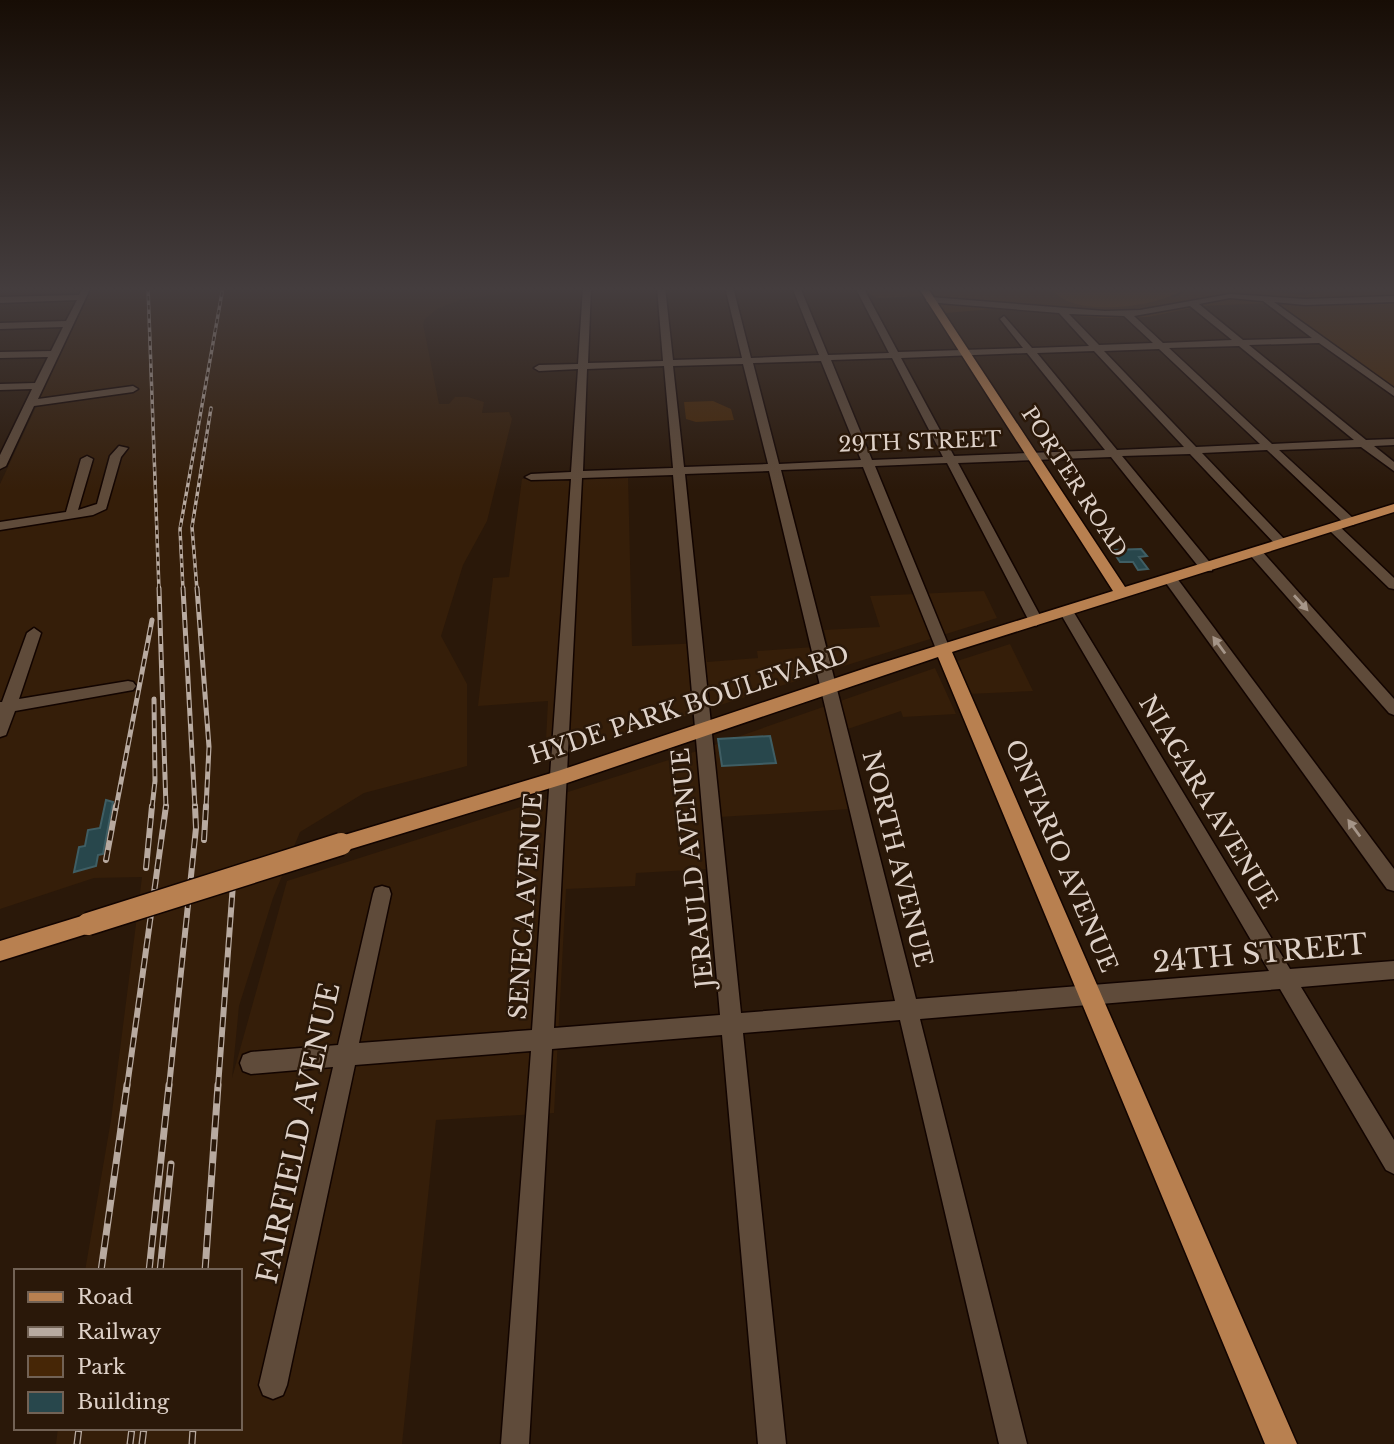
<svg xmlns="http://www.w3.org/2000/svg" width="1394" height="1444" font-family="'Libre Baskerville',serif">
  <style>
    .built { fill: #351e09 }
    .green { fill: #462606 }
    .water { fill: #643502 }
    .building { fill: #28474c; stroke: #3f5e64; stroke-width: 2 }
    .lines { fill: none; stroke-linecap: round; stroke-linejoin: round }
    .minor-casing { stroke: #120400; stroke-width: 3 }
    .major-casing { stroke: #120400; stroke-width: 3 }
    .minor { fill: #5f4b3a; fill-rule: evenodd }
    .major { fill: #b88050; fill-rule: evenodd }
    .rail-far3-casing { stroke: #b8aaa0; stroke-width: 3.5 }
    .rail-far2-casing { stroke: #b8aaa0; stroke-width: 5 }
    .rail-far1-casing { stroke: #b8aaa0; stroke-width: 6 }
    .rail-casing { stroke: #b8aaa0; stroke-width: 7 }
    .rail-far3 { stroke: #2a1809; stroke-width: 2; stroke-dasharray: 4.5; stroke-linecap: butt }
    .rail-far2 { stroke: #2a1809; stroke-width: 2.5; stroke-dasharray: 8; stroke-linecap: butt }
    .rail-far1 { stroke: #2a1809; stroke-width: 3.5; stroke-dasharray: 10; stroke-linecap: butt }
    .rail { stroke: #2a1809; stroke-width: 4.5; stroke-dasharray: 12; stroke-linecap: butt }
    .major-bridge-casing { stroke: #120400; stroke-width: 25; stroke-linecap: butt }
    .major-bridge { stroke: #b88050; stroke-width: 22 }
    .oneway { fill: #a59588 }
    .labels { text-anchor: middle; stroke-width: 5; stroke-linejoin: round; paint-order: stroke }
    .far-street-label { font-size: 21px; fill: #ded1c8; stroke: #2a1809 }
    .street-label { font-size: 24px; fill: #ded1c8; stroke: #2a1809 }
    .near-street-label { font-size: 28px; fill: #ded1c8; stroke: #2a1809 }
  </style>
  <rect width="100%" height="100%" fill="#2a1809"/>
  <!-- built -->
  <g class="built">
    <polygon points="92,287 427,287 455,292 548,287 460,300 437,309 425,319 423,324 439,404 449,404 455,397 468,397 484,402 482,413 509,412 512,419 487,521 463,565 441,636 467,684 467,766 364,793 300,832 273,898 239,1006 232,1078 287,881 697,751 935,668 956,714 903,717 901,711 833,734 850,809 703,818 708,869 636,873 635,886 566,889 554,1113 436,1120 402,1444 56,1444 58,1428 240,1428 240,1271 85,1271 111,1120 142,877 94,878 0,909 0,484"/>
    <polygon points="628,475 632,646 704,643 707,662 758,658 757,651 828,646 824,630 880,627 870,596 984,591 997,618 545,760 548,701 478,706 493,578 509,577 522,479"/>
    <polygon points="1010,644 1033,691 968,694 954,662"/>
  </g>
  <!-- green -->
  <g class="green">
    <polygon points="858,287 1134,287 1175,297 1191,287 1242,287 1301,295 1321,292 1326,287 1371,287 1394,293 1394,390 1273,303 1201,306 1148,317 1102,318 994,309 945,313 934,296 877,298"/>
    <polygon points="713,401 731,409 734,420 696,422 686,419 684,402"/>
  </g>
  <!-- water -->
  <path class="water" d="M 1044,287 L 1096,290 L 1189,287 C 1162,305 1104,313 1073,303 C 1062,300 1054,292 1044,287 Z"/>
  <!-- building -->
  <g class="building">
    <polygon points="1141,549 1147,556 1139,557 1148,569 1138,570 1133,562 1120,562 1112,550"/>
    <polygon points="770,736 776,763 722,766 718,739"/>
    <polygon points="106,800 113,802 103,854 98,855 96,866 74,872 79,847 85,846 88,830 100,828"/>
  </g>
  <g class="lines">
    <defs>
      <g id="minor">
        <polygon points="83,287 91,287 38,399 133,386 138,389 133,392 34,406 6,466 0,469 0,455 32,389 0,390 0,384 35,383 48,357 0,358 0,352 51,351 63,327 0,329 0,323 66,321 77,300 0,303 0,297 79,295"/>
        <path d="M 583,287 L 591,287 L 588,363 L 663,361 L 657,287 L 665,287 L 673,360 L 742,358 L 725,287 L 733,287 L 751,358 L 819,355 L 792,287 L 800,287 L 828,355 L 889,353 L 855,287 L 863,287 L 898,352 L 1023,348 L 1000,319 L 1004,316 L 1032,348 L 1089,346 L 1059,313 L 927,302 L 926,300 L 930,297 L 1105,311 L 1140,310 L 1230,294 L 1305,299 L 1394,296 L 1394,302 L 1305,305 L 1274,302 L 1394,388 L 1394,396 L 1319,343 L 1249,345 L 1366,440 L 1394,439 L 1394,445 L 1374,446 L 1394,462 L 1394,471 L 1361,447 L 1279,450 L 1354,519 L 1354,525 L 1346,525 L 1267,450 L 1202,453 L 1285,540 L 1285,546 L 1277,546 L 1190,454 L 1122,456 L 1212,565 L 1212,571 L 1202,571 L 1111,457 L 958,463 L 1043,621 L 1036,626 L 1029,621 L 947,463 L 875,466 L 950,649 L 948,652 L 938,652 L 936,649 L 863,467 L 781,470 L 916,999 L 1269,971 L 1059,611 L 1066,607 L 1073,611 L 1290,969 L 1394,961 L 1394,979 L 1301,987 L 1394,1140 L 1394,1174 L 1386,1170 L 1280,989 L 920,1019 L 1027,1444 L 999,1444 L 900,1020 L 743,1033 L 786,1444 L 758,1444 L 722,1035 L 552,1049 L 529,1444 L 501,1444 L 531,1051 L 355,1065 L 287,1385 L 283,1395 L 273,1399 L 263,1395 L 259,1385 L 333,1067 L 251,1074 L 243,1071 L 240,1063 L 243,1055 L 251,1052 L 338,1045 L 373,894 L 375,888 L 382,886 L 389,888 L 391,894 L 359,1043 L 532,1030 L 571,479 L 531,480 L 525,477 L 531,474 L 571,472 L 578,369 L 539,371 L 534,368 L 539,365 L 578,364 ZM 1230,298 L 1263,301 L 1312,338 L 1243,340 L 1199,304 ZM 1190,306 L 1232,340 L 1163,343 L 1134,316 ZM 1069,314 L 1124,316 L 1153,343 L 1099,345 ZM 1239,346 L 1354,440 L 1272,444 L 1169,348 ZM 1159,349 L 1260,444 L 1196,447 L 1104,351 ZM 1094,351 L 1184,447 L 1117,450 L 1037,353 ZM 1027,353 L 1105,450 L 954,456 L 901,358 ZM 892,358 L 943,457 L 872,460 L 831,360 ZM 821,361 L 861,460 L 779,464 L 753,363 ZM 743,364 L 768,464 L 684,467 L 673,366 ZM 664,366 L 673,468 L 583,471 L 587,369 ZM 769,471 L 895,1001 L 741,1013 L 685,474 ZM 673,475 L 720,1015 L 554,1028 L 582,478 Z"/>
        <polygon points="119,446 128,448 121,457 106,509 93,515 0,530 0,522 66,512 81,459 87,456 93,459 78,510 97,504 110,456"/>
        <polygon points="1334,524 1338,525 1394,578 1394,589 1389,588 1330,531 1328,528"/>
        <polygon points="1255,548 1260,549 1394,699 1394,715 1389,713 1250,555 1249,552"/>
        <polygon points="1171,576 1176,577 1394,869 1394,891 1387,889 1166,583 1164,580"/>
        <polygon points="34,628 41,633 19,699 128,681 133,682 136,686 133,690 15,711 6,735 0,737 0,702 2,702 27,633"/>
      </g>
      <g id="major">
        <polygon points="918,287 927,287 1125,587 1394,504 1394,512 952,652 1297,1444 1265,1444 938,657 567,783 341,852 334,850 331,844 334,838 341,836 558,771 872,666 1113,591"/>
        <polygon points="88,914 96,917 99,924 96,931 0,961 0,941"/>
      </g>
    </defs>
    <!-- minor casing -->
    <use href="#minor" class="minor-casing"/>
    <!-- major casing -->
    <use href="#major" class="major-casing"/>
    <!-- minor -->
    <use href="#minor" class="minor"/>
    <!-- major -->
    <use href="#major" class="major"/>
    <defs>
      <g id="rail-far3">
        <polyline points="148,287 159,590"/>
        <polyline points="183,590 180,529 223,287"/>
        <polyline points="197,590 192,527 211,408"/>
      </g>
      <g id="rail-far2">
        <polyline points="159,588 166,808"/>
        <polyline points="183,588 195,808"/>
        <polyline points="197,588 209,747 206,808"/>
        <polyline points="116,808 152,620"/>
        <polyline points="152,808 155,781 154,699"/>
      </g>
      <g id="rail-far1">
        <polyline points="204,840 206,806"/>
        <polyline points="106,860 116,806"/>
        <polyline points="146,868 152,806"/>
        <polyline points="127,1087 166,806"/>
        <polyline points="169,1087 196,828 195,806"/>
        <polyline points="218,1087 233,884"/>
      </g>
      <g id="rail">
        <polyline points="101,1271 127,1085"/>
        <polyline points="149,1271 169,1085"/>
        <polyline points="160,1271 171,1164"/>
        <polyline points="205,1271 218,1085"/>
        <polyline points="77,1444 79,1428"/>
        <polyline points="130,1444 132,1428"/>
        <polyline points="142,1444 144,1428"/>
        <polyline points="192,1444 193,1428"/>
      </g>
    </defs>
    <!-- rail-far3 casing -->
    <use href="#rail-far3" class="rail-far3-casing"/>
    <!-- rail-far2 casing -->
    <use href="#rail-far2" class="rail-far2-casing"/>
    <!-- rail-far1 casing -->
    <use href="#rail-far1" class="rail-far1-casing"/>
    <!-- rail casing -->
    <use href="#rail" class="rail-casing"/>
    <!-- rail-far3 -->
    <use href="#rail-far3" class="rail-far3"/>
    <!-- rail-far2 -->
    <use href="#rail-far2" class="rail-far2"/>
    <!-- rail-far1 -->
    <use href="#rail-far1" class="rail-far1"/>
    <!-- rail -->
    <use href="#rail" class="rail"/>
    <defs>
      <polyline id="major-bridge" points="88,924 341,844"/>
    </defs>
    <!-- major-bridge casing -->
    <use href="#major-bridge" class="major-bridge-casing"/>
    <!-- major-bridge -->
    <use href="#major-bridge" class="major-bridge"/>
  </g>
  <!-- one-way arrows -->
  <defs><path id="oneway-solid" d="M-6-.8H1V-3.2L6.5 0L1 3.2V.8H-6Z" transform="scale(1.75)"/></defs>
  <g class="oneway">
    <use href="#oneway-solid" transform="translate(1301 603) rotate(48)"/>
    <use href="#oneway-solid" transform="translate(1219 645) rotate(-126)"/>
    <use href="#oneway-solid" transform="translate(1354 828) rotate(-126)"/>
  </g>
  <!-- sky -->
  <linearGradient id="sky" x2="0" y2="1"><stop stop-color="#170d05"/><stop offset="0.59" stop-color="#443d3e"/><stop offset="1" stop-color="#443d3e" stop-opacity="0"/></linearGradient>
  <rect width="1394" height="490" fill="url(#sky)"/>
  <g class="labels">
    <!-- far-street labels -->
    <g class="far-street-label">
      <text transform="translate(920 442) rotate(-2)" y="7">29TH STREET</text>
      <text transform="translate(1074 482) rotate(57)" y="7">PORTER ROAD</text>
    </g>
    <!-- street labels -->
    <g class="street-label">
      <text transform="translate(689 705) rotate(-18)" y="8">HYDE PARK BOULEVARD</text>
      <text transform="translate(1208 802) rotate(59)" y="8">NIAGARA AVENUE</text>
      <text transform="translate(1061 856) rotate(67)" y="8">ONTARIO AVENUE</text>
      <text transform="translate(897 859) rotate(76)" y="8">NORTH AVENUE</text>
      <text transform="translate(693 868) rotate(-96)" y="8">JERAULD AVENUE</text>
      <text transform="translate(526 906) rotate(-86)" y="8">SENECA AVENUE</text>
    </g>
    <!-- near-street labels -->
    <g class="near-street-label">
      <text transform="translate(1260 953) rotate(-5)" y="10">24TH STREET</text>
      <text transform="translate(298 1133) rotate(-78)" y="10">FAIRFIELD AVENUE</text>
    </g>
  </g>
  <!-- legend -->
  <rect x="14" y="1269" width="228" height="161" fill="#2a1809" stroke="#726255" stroke-width="2"/>
  <rect x="28" y="1292" width="35" height="10" fill="#b88050" stroke="#726255" stroke-width="2"/>
  <text x="77" y="1304" font-size="21" fill="#ded1c8">Road</text>
  <rect x="28" y="1327" width="35" height="10" fill="#b8aaa0" stroke="#726255" stroke-width="2"/>
  <text x="77" y="1339" font-size="21" fill="#ded1c8">Railway</text>
  <rect x="28" y="1356" width="35" height="21" fill="#462606" stroke="#726255" stroke-width="2"/>
  <text x="77" y="1374" font-size="21" fill="#ded1c8">Park</text>
  <rect x="28" y="1392" width="35" height="21" fill="#28474c" stroke="#726255" stroke-width="2"/>
  <text x="77" y="1409" font-size="21" fill="#ded1c8">Building</text>
</svg>
